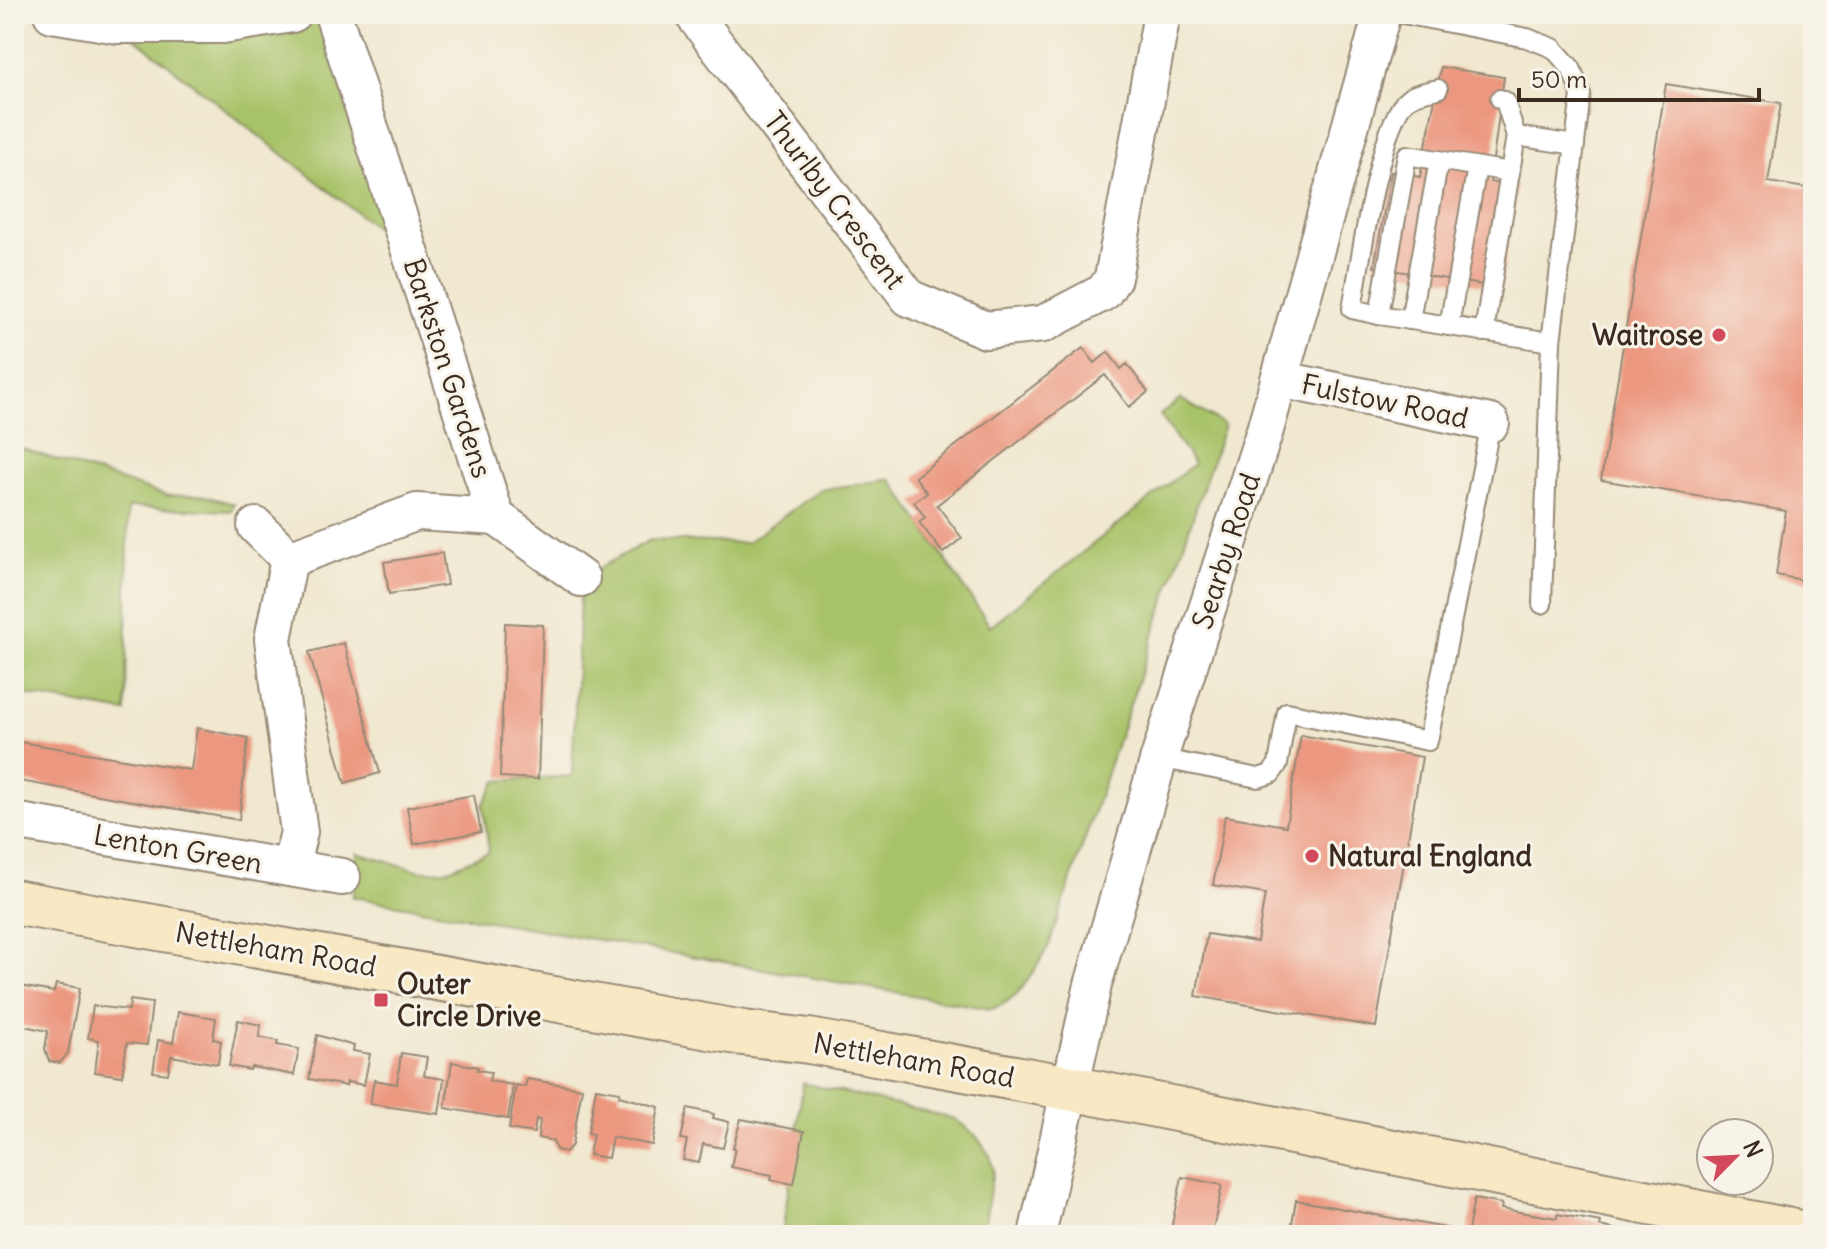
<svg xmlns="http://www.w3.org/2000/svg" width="1827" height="1249" font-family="Delius,sans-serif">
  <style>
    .green { fill: #a8c268; stroke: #727643; stroke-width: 2 }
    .building { fill: #ec9880 }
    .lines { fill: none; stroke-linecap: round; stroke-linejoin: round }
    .service-casing { stroke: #968976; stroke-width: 22 }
    .minor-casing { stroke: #968976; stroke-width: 40 }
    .secondary-casing { stroke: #968976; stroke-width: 48 }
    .service { stroke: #fff; stroke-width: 18 }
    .minor { stroke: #fff; stroke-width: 36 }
    .secondary { stroke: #f8e8c3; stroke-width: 44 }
    .poi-dot { fill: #d1495b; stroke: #f7f3e8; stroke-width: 3 }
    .labels { text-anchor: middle; stroke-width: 6; stroke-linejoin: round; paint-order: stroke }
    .street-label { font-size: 28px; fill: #3b2a1e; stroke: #f7f3e8 }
    .poi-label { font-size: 28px; font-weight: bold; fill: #3b2a1e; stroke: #f7f3e8; text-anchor: start }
  </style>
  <rect width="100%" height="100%" fill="#f7f3e8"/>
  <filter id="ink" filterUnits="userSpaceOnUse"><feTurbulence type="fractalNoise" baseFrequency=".0125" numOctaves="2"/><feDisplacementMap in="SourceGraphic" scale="16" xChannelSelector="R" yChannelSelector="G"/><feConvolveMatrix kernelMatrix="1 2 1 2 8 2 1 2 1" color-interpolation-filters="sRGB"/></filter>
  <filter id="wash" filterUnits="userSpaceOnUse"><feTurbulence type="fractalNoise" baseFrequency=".006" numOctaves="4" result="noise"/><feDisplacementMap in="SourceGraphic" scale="32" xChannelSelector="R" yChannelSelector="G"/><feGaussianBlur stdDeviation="1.8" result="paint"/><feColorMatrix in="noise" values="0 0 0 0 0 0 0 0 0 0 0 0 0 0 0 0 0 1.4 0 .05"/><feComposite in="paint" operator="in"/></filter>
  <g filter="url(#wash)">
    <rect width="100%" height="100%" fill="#f0e8cf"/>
    <!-- green -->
    <g class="green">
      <polygon points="292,14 333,14 412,256 118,25"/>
      <path d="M 1181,399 L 1224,425 L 1049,945 C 1034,971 1021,1000 991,1009 L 353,897 L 357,853 L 421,871 L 446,870 L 489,852 L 483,805 L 497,781 L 572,776 L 581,578 L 650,540 L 746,543 L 820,490 L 891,479 L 990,626 L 1194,464 L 1160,415 Z"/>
      <polygon points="14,446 168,496 201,495 234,504 231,511 128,507 126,712 14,693"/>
      <polygon points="803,1083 955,1119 976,1136 990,1156 993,1170 983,1235 782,1235"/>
    </g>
    <g id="blocks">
      <!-- building -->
      <g class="building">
        <polygon points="1441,67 1504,77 1490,182 1517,187 1500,288 1374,267 1391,172 1420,177"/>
        <polygon points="1666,84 1781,103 1768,182 1813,189 1813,582 1776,575 1786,511 1601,480"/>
        <polygon points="1083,348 1095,363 1108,352 1121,369 1127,364 1148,392 1129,407 1105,375 937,505 962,538 943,553 919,522 925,517 914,502 927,493 915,477"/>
        <polygon points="442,553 447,585 389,594 384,562"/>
        <polygon points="505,623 543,625 538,779 500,777"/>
        <polygon points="344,643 380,773 345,783 309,652"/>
        <polygon points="197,728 248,738 239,820 14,780 14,741 191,770"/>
        <polygon points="1301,735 1422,757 1376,1027 1196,996 1207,934 1257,942 1265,894 1213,885 1225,816 1286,826"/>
        <polygon points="474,795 481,832 414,844 407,807"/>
        <polygon points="56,984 80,988 68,1053 60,1063 49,1061 45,1049 48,1031 19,1025 17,1035 14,1034 14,985 54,992"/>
        <polygon points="130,1000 152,1003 147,1045 127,1043 122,1076 95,1072 99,1040 88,1038 93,1006 129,1010"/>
        <polygon points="178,1012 216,1018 213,1039 221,1041 218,1064 171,1056 168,1074 153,1072 158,1040 173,1043"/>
        <polygon points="238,1020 261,1025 259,1037 278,1041 277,1045 299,1049 294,1075 251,1067 250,1070 229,1066"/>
        <polygon points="317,1035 354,1046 353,1051 370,1054 364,1085 347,1082 346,1086 309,1079"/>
        <polygon points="401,1053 427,1057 424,1076 444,1079 439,1114 370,1104 374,1080 397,1084"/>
        <polygon points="452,1062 478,1067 477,1070 491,1072 489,1081 513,1085 508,1119 445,1108"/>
        <polygon points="527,1079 582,1088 572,1145 566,1152 556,1150 553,1141 538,1138 540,1120 536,1119 534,1133 509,1129 516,1085 525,1087"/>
        <polygon points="596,1088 620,1092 619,1096 659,1107 652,1145 612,1137 608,1158 589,1155 593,1134 588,1133"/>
        <polygon points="688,1108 714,1114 713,1118 729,1122 723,1148 703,1144 699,1163 683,1160 687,1140 681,1139"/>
        <polygon points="741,1119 804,1131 794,1184 771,1180 772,1175 731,1167 735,1148 733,1148"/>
        <polygon points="1182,1177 1222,1185 1212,1235 1170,1234"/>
        <polygon points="1474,1199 1502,1204 1501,1209 1557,1218 1557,1214 1601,1222 1600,1226 1640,1235 1467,1235"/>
        <polygon points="1296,1200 1451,1229 1450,1235 1290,1235"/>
      </g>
    </g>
  </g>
  <g filter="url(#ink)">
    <use href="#blocks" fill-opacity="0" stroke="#968976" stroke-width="2"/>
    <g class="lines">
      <defs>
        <g id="service">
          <polyline points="1403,14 1527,38 1553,48 1571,68 1581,94 1551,342 1542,604"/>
          <polyline points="1500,99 1505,101 1516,136"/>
          <polyline points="1510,172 1516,136 1575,145"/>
          <path d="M 1379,315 L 1352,309 C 1359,270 1380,119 1408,99 C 1415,93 1429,91 1438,89"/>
          <polyline points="1410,320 1439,160"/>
          <polyline points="1449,326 1477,167"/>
          <polyline points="1484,332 1510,172 1407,155 1379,315 1551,342"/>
          <polyline points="1159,758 1258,778 1271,774 1278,764 1287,712 1428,741 1491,423"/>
        </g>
        <g id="minor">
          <polyline points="52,14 118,25 223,25 292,14"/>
          <polyline points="693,14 909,298 986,330 1043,324 1104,292 1113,278 1162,14"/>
          <polyline points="1279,379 1491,423"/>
          <polyline points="496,517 581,578"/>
          <polyline points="256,526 289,559"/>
          <polyline points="14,821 342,877"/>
          <polyline points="290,868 299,832 273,639 289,559 417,512 496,517 333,14"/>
          <polyline points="1037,1235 1093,985 1159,758 1265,430 1382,14"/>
        </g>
        <polyline id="secondary" points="14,902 743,1033 809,1041 1070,1088 1811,1235"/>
      </defs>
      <!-- service casing -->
      <use href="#service" class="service-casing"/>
      <!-- minor casing -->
      <use href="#minor" class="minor-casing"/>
      <!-- secondary casing -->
      <use href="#secondary" class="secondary-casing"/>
      <!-- service -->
      <use href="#service" class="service"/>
      <!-- minor -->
      <use href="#minor" class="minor"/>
      <!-- secondary -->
      <use href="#secondary" class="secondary"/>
    </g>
  </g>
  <!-- markers -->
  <g class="poi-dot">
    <circle cx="1719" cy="335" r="8"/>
    <circle cx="1312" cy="856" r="8"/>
    <rect x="373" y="992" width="16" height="16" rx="4"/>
  </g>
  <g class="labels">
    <!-- street labels -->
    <g class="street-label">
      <text transform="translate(835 200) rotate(53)" y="10">Thurlby Crescent</text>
      <text transform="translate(448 368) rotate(72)" y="10">Barkston Gardens</text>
      <text transform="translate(1385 401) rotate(12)" y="10">Fulstow Road</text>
      <text transform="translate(1226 551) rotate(-72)" y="10">Searby Road</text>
      <text transform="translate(178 849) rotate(10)" y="10">Lenton Green</text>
      <text transform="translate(276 949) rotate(10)" y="10">Nettleham Road</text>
      <text transform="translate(914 1060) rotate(10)" y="10">Nettleham Road</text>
    </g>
    <!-- poi labels -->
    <g class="poi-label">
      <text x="1703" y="345" text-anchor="end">Waitrose</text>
      <text x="1328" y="866">Natural England</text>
      <text x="397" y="994">Outer<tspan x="397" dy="32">Circle Drive</tspan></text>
    </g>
  </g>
  <!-- margin -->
  <rect width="1827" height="1249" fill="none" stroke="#f7f3e8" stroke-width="48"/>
  <!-- north arrow -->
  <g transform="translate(1735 1157) rotate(66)"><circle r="38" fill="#f7f3e8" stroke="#aca397" stroke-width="2"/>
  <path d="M0-6L14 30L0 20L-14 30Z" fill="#d1495b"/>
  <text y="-12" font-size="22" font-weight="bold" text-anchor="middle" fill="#3b2a1e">N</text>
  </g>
  <!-- scale -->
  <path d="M1519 88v12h240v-12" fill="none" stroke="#3b2a1e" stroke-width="4"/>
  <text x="1531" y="88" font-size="24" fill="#3b2a1e" stroke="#f7f3e8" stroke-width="6" paint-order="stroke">50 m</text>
</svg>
